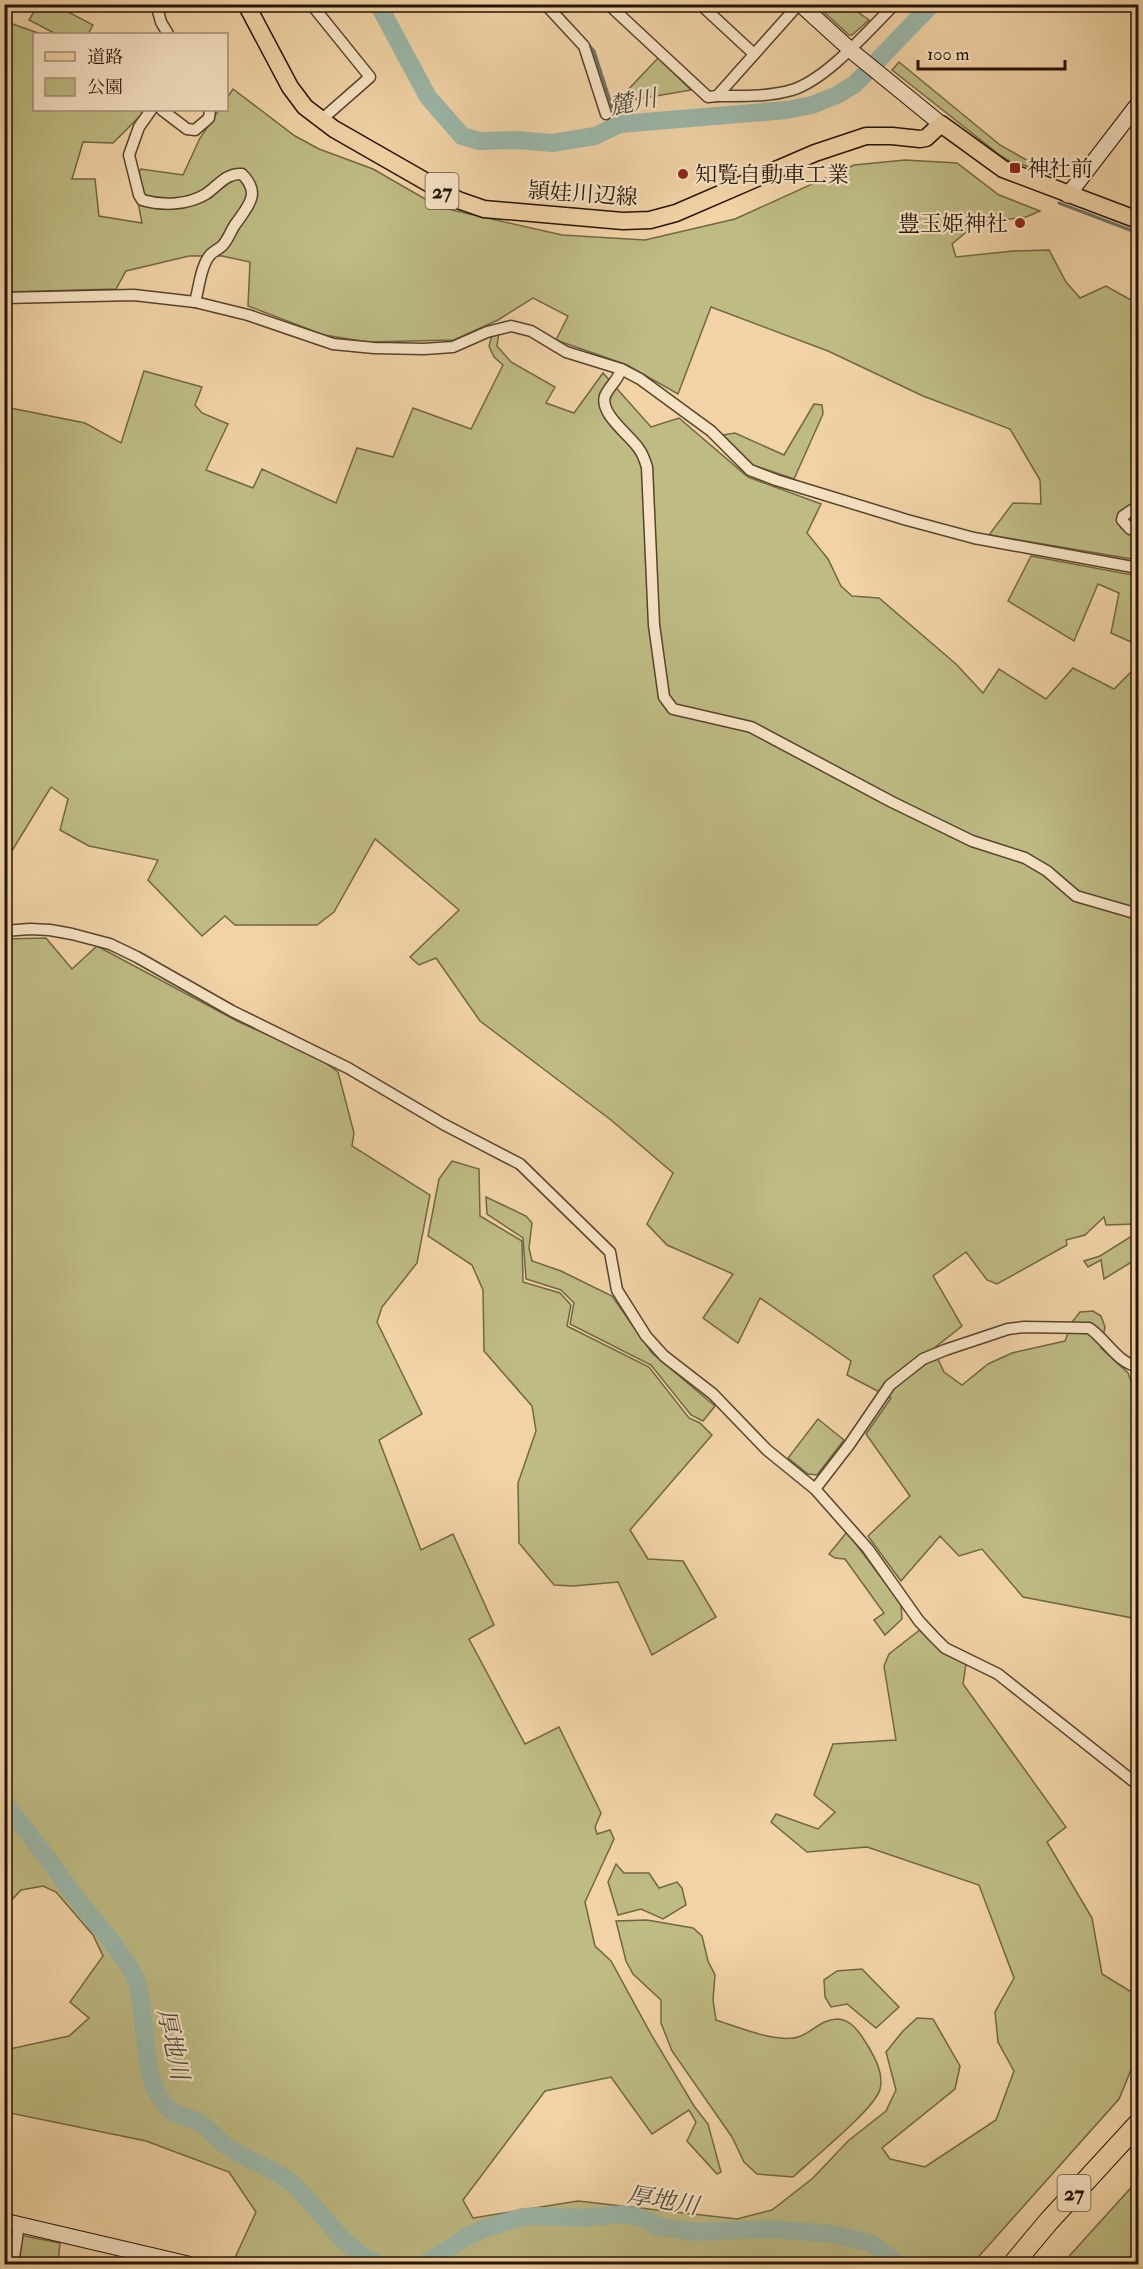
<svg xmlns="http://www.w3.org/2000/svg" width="1143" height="2269" font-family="'IM FELL Double Pica','Noto Serif JP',serif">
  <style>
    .green { fill: #bebb83; stroke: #716744; stroke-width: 1.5 }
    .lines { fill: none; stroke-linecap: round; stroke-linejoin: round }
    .stream { stroke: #6b7567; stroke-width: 3 }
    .river { stroke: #9bb7a9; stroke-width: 18 }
    .street-casing { stroke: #57432d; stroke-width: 13 }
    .secondary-casing { stroke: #241305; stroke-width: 17 }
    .primary-casing { stroke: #241305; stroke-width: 19 }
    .highway-casing { stroke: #241305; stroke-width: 22 }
    .street { stroke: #f6e2c4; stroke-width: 10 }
    .secondary { stroke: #f6e2c4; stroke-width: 15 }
    .primary { stroke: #f1d3a5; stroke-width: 16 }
    .highway { stroke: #f1d3a5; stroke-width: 20 }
    .poi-dot { fill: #8f2418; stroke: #f6e2c4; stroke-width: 2 }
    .labels { text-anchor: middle; stroke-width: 4.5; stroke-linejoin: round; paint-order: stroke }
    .shield { fill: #f6e2c4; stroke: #63513e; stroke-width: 1.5 }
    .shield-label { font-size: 21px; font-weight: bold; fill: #241305 }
    .poi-label { font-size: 22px; fill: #241305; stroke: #f6e2c4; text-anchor: start }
    .street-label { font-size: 22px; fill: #241305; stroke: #f6e2c4 }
    .water-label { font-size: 24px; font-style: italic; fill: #4e4c3e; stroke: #f6e2c4 }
  </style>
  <rect width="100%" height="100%" fill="#f1d3a5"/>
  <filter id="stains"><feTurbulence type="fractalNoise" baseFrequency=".00333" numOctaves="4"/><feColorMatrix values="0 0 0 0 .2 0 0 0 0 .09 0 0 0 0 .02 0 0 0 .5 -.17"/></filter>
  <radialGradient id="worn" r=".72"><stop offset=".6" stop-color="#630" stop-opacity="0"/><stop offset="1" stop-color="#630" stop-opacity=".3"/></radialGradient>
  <!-- green -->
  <g class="green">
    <polygon points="38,5 55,5 93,25 88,34 56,34 29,20"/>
    <polygon points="816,5 848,5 869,20 852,35 849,35"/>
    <polygon points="4,21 41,34 34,34 34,110 144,110 142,114 113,143 83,142 72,179 95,179 99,216 142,223 134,182 141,169 183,175 200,138 219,110 226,110 227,98 233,89 295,136 319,149 373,169 439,207 562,235 645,240 735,219 854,165 905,160 957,163 999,195 1040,211 1026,217 977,223 952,244 956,257 1013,251 1049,250 1066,282 1080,298 1106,286 1138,304 1138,501 1119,514 1121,528 1138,537 1138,560 989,535 1013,503 1041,504 1040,480 1010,429 923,396 828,351 711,307 678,394 627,365 556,340 568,316 533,298 498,320 454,340 368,342 324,335 248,306 250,262 222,256 189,256 126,271 116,289 5,292"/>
    <polygon points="658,58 691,90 627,101 624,94"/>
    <polygon points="899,62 1000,145 1055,176 1018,163 1016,165 1001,156 892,70"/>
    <polygon points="499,332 497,346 511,362 555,387 546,403 574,413 603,373 651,427 679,418 748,477 821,504 807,533 828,559 841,586 852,596 879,598 956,664 983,693 999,669 1046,699 1073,668 1114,689 1138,665 1138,1231 1134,1224 1106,1225 1104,1217 1085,1235 1066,1240 1067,1245 997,1284 987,1280 966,1252 933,1276 962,1326 933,1349 944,1372 962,1385 988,1364 1012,1353 1065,1341 1072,1322 1080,1312 1093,1311 1101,1316 1105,1327 1101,1348 1128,1373 1138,1400 1138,1619 1023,1597 982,1549 959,1556 940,1536 901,1581 868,1536 910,1496 866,1434 891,1398 847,1375 851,1361 760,1298 738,1343 703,1318 733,1274 667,1245 647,1224 673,1173 611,1120 480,1021 436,958 419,965 410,957 459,910 375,839 334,912 317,925 235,925 225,916 202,936 148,880 158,860 89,846 60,830 68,799 51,787 5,862 5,407 85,423 121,443 144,371 202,387 195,405 202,413 228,424 206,470 253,488 262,469 336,503 357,448 393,457 413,408 471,429 503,365 494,357 489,346 492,335"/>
    <polygon points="814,404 822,405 823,414 794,479 753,465 723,435 735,433 784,455"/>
    <polygon points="1031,556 1138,576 1138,645 1111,633 1119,593 1098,584 1074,641 1008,601"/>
    <polygon points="46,938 72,969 97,946 237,1021 320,1059 338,1072 354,1133 352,1146 430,1195 417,1263 382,1307 377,1322 422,1414 379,1440 421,1550 453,1534 494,1625 469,1639 525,1744 559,1727 601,1813 595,1827 597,1834 610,1830 614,1839 585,1902 595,1946 611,1961 652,2036 694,2106 708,2124 721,2172 717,2174 687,2141 696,2122 689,2110 652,2134 611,2077 545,2091 463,2200 473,2218 578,2201 737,2219 772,2210 813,2178 848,2141 886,2111 896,2090 886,2052 903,2031 917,2018 933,2019 960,2066 955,2089 882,2148 890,2159 925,2167 996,2120 1014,2071 998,2042 995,2012 1014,1978 979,1885 867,1847 807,1852 771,1822 776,1814 818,1829 835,1812 814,1795 833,1744 896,1740 884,1666 889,1654 921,1629 942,1652 966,1664 963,1684 1066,1827 1047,1842 1092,1918 1102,1974 1138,1996 1138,2053 1119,2099 972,2264 232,2264 256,2212 229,2172 146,2141 5,2112 5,2050 69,2036 89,2018 70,2002 103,1956 93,1935 56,1892 43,1886 21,1890 5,1907 4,939"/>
    <polygon points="452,1161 479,1169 480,1216 522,1241 523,1282 560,1293 571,1305 567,1326 649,1367 689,1418 700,1423 712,1435 630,1530 648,1559 683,1561 716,1617 652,1655 618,1582 573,1586 554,1585 519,1543 518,1483 536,1431 532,1406 484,1351 483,1290 472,1265 428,1236 439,1179"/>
    <polygon points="486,1197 526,1216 532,1223 529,1248 532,1261 561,1271 612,1296 652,1353 715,1406 703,1421 691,1415 651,1365 570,1324 574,1303 561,1290 526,1279 523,1238 487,1214"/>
    <polygon points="1138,1232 1138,1258 1104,1279 1101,1260 1088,1267 1084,1261 1100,1256"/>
    <polygon points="818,1419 844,1440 817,1475 808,1474 788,1458"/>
    <polygon points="847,1532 901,1604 902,1619 885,1635 874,1620 884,1613 845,1559 835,1558 829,1554"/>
    <polygon points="616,1864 624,1873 649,1873 659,1888 677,1882 682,1888 686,1905 663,1919 641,1909 618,1915 608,1882"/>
    <path d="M 647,1920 L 693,1928 L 702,1936 L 708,1961 L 715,1975 L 713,2000 L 716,2020 C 738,2027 780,2045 801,2036 C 814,2030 823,2019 838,2019 C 853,2020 861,2035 868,2046 C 875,2058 884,2074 880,2089 C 876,2108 810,2161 793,2177 L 757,2174 L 744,2162 L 732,2137 L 672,2051 L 661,2023 L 661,2000 L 633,1974 L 626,1961 L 616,1921 Z"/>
    <polygon points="862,1969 899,2007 876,2028 847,2004 831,2007 825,1997 824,1980 837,1971"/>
    <polygon points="1138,2180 1138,2264 1062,2264"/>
    <polygon points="4,2232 60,2243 58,2264 5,2264"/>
  </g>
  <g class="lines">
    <!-- stream -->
    <g class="stream">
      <polyline points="556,8 594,51 612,107"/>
      <polyline points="616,117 620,124"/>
      <polyline points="1059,203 1138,233"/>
    </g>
    <!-- river -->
    <g class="river">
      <polyline points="378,4 428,97 462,136 479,141 517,140 552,143 595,136 620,124 787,110 812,105 837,95 855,84 932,4"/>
      <path d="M 4,1804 C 30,1832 51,1864 73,1894 C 90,1917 129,1958 137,1983 C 147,2014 142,2067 158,2094 C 172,2120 182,2112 202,2124 C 210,2129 217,2139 225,2145 C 245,2159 269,2167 289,2181 C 321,2206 338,2248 378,2264"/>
      <polyline points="424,2264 465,2238 485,2228 523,2217 540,2216 581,2218 624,2214 642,2218 657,2226 695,2232 770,2229 832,2234 871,2243 898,2264"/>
    </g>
    <defs>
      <g id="street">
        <polyline points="156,4 161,22 168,34"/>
        <polyline points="311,4 370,77 321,120"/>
        <polyline points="608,4 708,97 717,96 799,4"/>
        <polyline points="700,4 754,54"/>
        <polyline points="546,5 584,46 606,114"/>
        <path d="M 717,96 C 742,96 768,97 792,90 C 827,79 868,31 895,4"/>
        <path d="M 151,110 L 139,127 L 129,155 L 139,195 L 142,200 C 163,206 188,205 206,194 C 219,185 226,173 242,174 C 261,193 249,205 237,222 C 231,229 229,239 222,246 C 219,249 214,251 211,254 C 201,264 199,288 195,302"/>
        <polyline points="162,110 187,129 195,130 209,118 210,110"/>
        <polyline points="4,298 134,295 195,302 248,315 333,344 374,348 424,349 453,347 487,332 511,326 531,331 566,352 621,369 640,379 711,431 750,470 776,480 907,520 974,538 1138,568"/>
        <path d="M 621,369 C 618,381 609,386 605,396 C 599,414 631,436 639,449 C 643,454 645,461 647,467 L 654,625 L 664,697 L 673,709 L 751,727 L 892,802 L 972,841 L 1025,858 L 1047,871 L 1076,896 L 1138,914"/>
        <polyline points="1138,506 1123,516 1122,520 1130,529 1138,531"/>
        <polyline points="4,931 30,929 50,930 72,934 110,944 137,957 232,1011 348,1068 443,1124 520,1164 610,1252 617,1290 646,1336 664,1356 713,1394 767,1450 815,1489 868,1549 919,1621 934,1637 945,1648 998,1674 1138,1785"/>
        <path d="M 815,1489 L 849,1445 L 890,1385 L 923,1359 L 945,1350 L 1008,1329 L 1024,1327 L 1089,1328 C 1105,1338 1119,1365 1138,1366"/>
        <polyline points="13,2264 19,2225"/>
      </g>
      <g id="secondary">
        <polyline points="800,4 854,53 941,124"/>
        <polyline points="1068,195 1138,104"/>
        <polyline points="4,2221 188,2264"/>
      </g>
      <polyline id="primary" points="246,4 290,87 305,107 334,129 458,200 484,209 623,221 650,220 676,213 815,153 866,136 892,136 920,139 926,138 941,124 1003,169 1138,220"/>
      <polyline id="highway" points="1013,2264 1049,2221 1138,2124"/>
    </defs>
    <!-- street casing -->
    <use href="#street" class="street-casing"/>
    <!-- secondary casing -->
    <use href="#secondary" class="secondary-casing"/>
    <!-- primary casing -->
    <use href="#primary" class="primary-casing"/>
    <!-- highway casing -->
    <use href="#highway" class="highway-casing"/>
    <!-- street -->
    <use href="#street" class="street"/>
    <!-- secondary -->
    <use href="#secondary" class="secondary"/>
    <!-- primary -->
    <use href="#primary" class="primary"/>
    <!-- highway -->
    <use href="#highway" class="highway"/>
  </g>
  <!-- markers -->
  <g class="poi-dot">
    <rect x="1009" y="162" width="12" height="12" rx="3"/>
    <circle cx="683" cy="174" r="6"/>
    <circle cx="1020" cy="223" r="6"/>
  </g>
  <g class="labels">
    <!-- shield labels -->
    <g class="shield">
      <rect x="425.5" y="173" width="33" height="36" rx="4.5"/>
      <rect x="1057.5" y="2175" width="33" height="36" rx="4.5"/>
    </g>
    <g class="shield-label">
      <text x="442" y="198">27</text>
      <text x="1074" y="2200">27</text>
    </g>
    <!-- poi labels -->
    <g class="poi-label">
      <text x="1027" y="176">神社前</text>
      <text x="695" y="182">知覧自動車工業</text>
      <text x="1008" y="231" text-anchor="end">豊玉姫神社</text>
    </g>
    <!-- street labels -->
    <g class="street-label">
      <text transform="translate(583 193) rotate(4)" y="8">頴娃川辺線</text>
    </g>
    <!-- water labels -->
    <g class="water-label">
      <text transform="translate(633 102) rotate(-11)" y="8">麓川</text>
      <text transform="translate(173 2044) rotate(78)" y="8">厚地川</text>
      <text transform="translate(663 2200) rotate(10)" y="8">厚地川</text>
    </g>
  </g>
  <!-- margin -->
  <rect width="1143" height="2269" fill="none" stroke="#f1d3a5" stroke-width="24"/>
  <rect x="6" y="6" width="1131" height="2257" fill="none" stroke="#241305" stroke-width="3"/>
  <rect x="12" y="12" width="1119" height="2245" fill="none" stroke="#241305" stroke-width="1.5"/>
  <!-- legend -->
  <rect x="33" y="33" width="195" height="78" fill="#f6e2c4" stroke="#a28f78" stroke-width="1.5"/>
  <rect x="45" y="52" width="30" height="9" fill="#f1d3a5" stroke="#a28f78" stroke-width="1.5"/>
  <text x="87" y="63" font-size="18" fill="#241305">道路</text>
  <rect x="45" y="78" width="30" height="18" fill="#bebb83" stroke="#a28f78" stroke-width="1.5"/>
  <text x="87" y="93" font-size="18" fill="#241305">公園</text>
  <!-- scale -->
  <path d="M918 60v9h147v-9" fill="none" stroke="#241305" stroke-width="3"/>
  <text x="927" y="60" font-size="18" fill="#241305" stroke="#f6e2c4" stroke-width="4.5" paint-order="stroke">100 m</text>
  <rect width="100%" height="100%" filter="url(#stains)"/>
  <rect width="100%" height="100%" fill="url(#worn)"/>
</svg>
